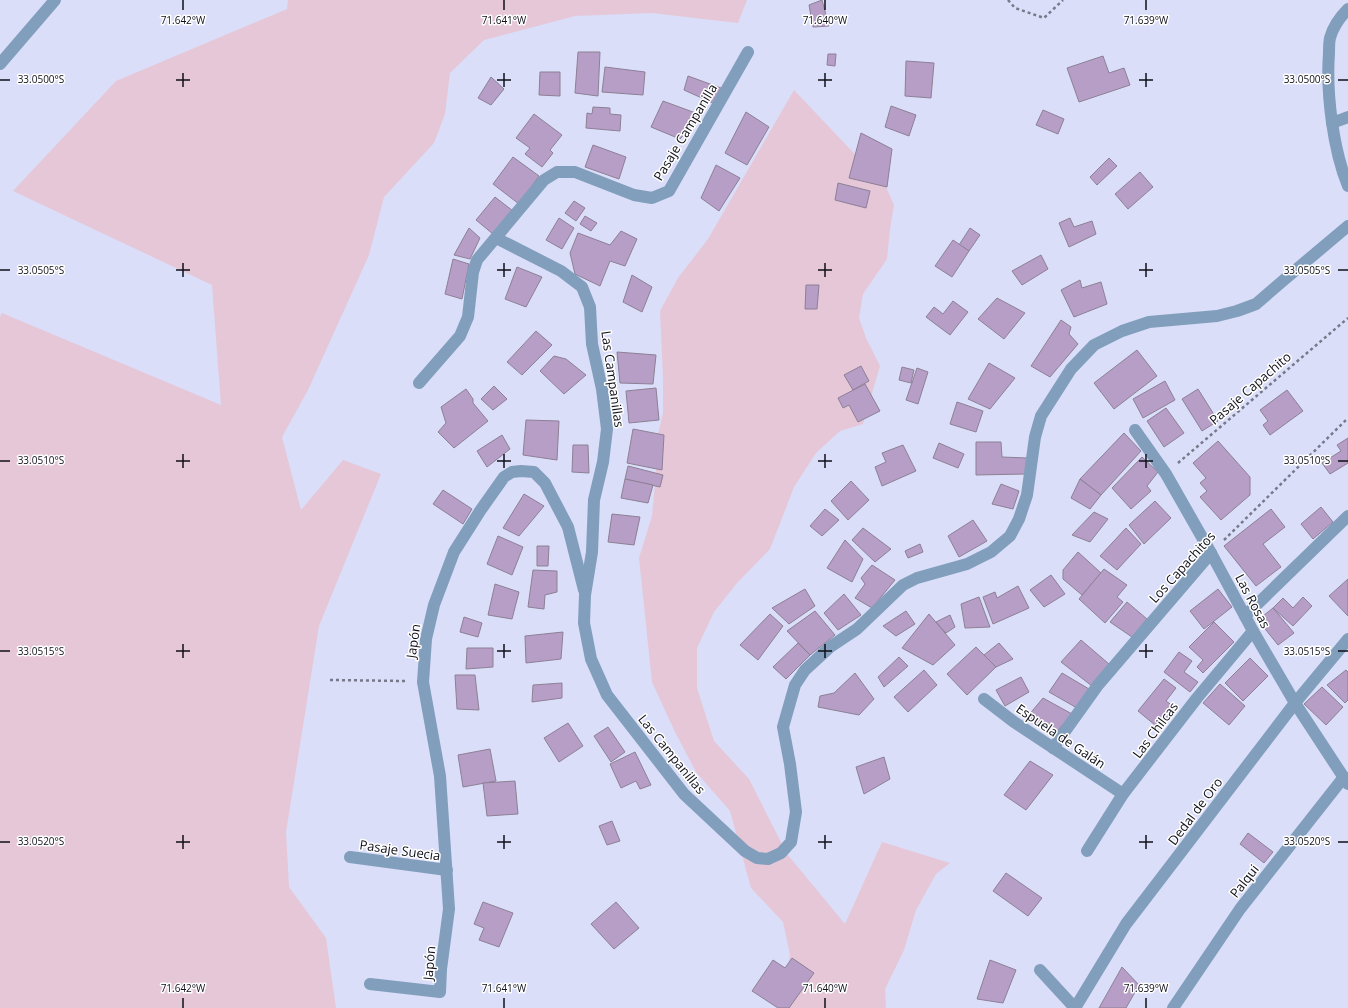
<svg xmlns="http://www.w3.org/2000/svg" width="1348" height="1008" font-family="'Open Sans',sans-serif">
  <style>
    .green { fill: #e5c7d8 }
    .building { fill: #b69ec6; stroke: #8d8096 }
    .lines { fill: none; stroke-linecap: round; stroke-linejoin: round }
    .path { stroke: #77798b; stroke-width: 2.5; stroke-dasharray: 3 3; stroke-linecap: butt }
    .minor { stroke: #819ebc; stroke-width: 12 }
    .ticks { fill: none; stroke: #0f1019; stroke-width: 1.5 }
    .labels { text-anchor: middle; stroke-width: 3; stroke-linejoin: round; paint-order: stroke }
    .street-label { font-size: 13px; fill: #0f1019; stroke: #fff }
    .ticks-label { font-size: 10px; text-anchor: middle; fill: #0f1019; stroke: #fff; stroke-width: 3; stroke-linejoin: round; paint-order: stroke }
  </style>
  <rect width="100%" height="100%" fill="#dadef8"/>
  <!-- green -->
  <g class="green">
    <polygon points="288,0 747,0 738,23 652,13 575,16 484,40 450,73 445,114 434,143 384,197 369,255 308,390 282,437 301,510 343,460 381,474 319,626 286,832 289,887 326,938 336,1008 0,1008 0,317 2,313 221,405 212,285 13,191 116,81 287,9"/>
    <polygon points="794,90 886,187 894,205 890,229 887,259 863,294 859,318 866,338 880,366 863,424 840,431 816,453 794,487 770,549 737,583 714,612 697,648 697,688 714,741 749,779 787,854 845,924 882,842 950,863 936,874 916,910 904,950 885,989 886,1008 780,1008 783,1003 790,955 783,922 751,888 730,811 696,772 675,732 652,682 639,558 652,516 656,474 656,443 663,413 663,377 660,311 678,278 708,239"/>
  </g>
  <!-- building -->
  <g class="building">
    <polygon points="822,0 829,26 813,27 809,5"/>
    <polygon points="578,52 600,52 598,96 575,93"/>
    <polygon points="828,54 836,54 835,66 827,65"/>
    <polygon points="1103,56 1109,73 1124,68 1130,85 1079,102 1067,68"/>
    <polygon points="906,61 934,63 931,98 905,96"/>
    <polygon points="605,67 645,72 643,95 602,92"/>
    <polygon points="540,72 560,72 560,96 539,95"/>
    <polygon points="688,76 721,88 713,103 684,90"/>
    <polygon points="491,77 504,89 491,105 478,98"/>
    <polygon points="663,101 701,115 680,139 651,127"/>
    <polygon points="891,106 916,115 909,136 885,127"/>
    <polygon points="593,107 610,108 610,114 621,115 620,131 586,128 587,113 592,114"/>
    <polygon points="1043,110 1064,119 1058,134 1036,125"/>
    <polygon points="746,112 769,127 747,165 725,153"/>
    <polygon points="534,114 562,135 550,150 553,153 542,167 525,154 530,148 516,138"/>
    <polygon points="861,133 892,149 887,187 849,178"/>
    <polygon points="593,145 626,157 619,179 585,167"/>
    <polygon points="513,157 539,176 519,204 493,184"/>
    <polygon points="1109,158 1117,166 1097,185 1090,177"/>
    <polygon points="716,165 740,178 719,211 701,198"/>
    <polygon points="1140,172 1153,187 1128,209 1115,194"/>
    <polygon points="838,183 870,191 866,208 835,200"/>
    <polygon points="495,197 513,211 493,234 476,220"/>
    <polygon points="574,201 585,208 576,221 565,213"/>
    <polygon points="585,216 597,223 591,231 580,224"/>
    <polygon points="559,218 574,228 562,249 546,240"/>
    <polygon points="1070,218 1074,227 1092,221 1096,234 1069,247 1059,223"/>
    <polygon points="469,228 480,238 470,259 454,255"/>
    <polygon points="970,228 980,235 969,251 959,245"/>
    <polygon points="621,231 637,239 625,266 610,261 600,286 575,274 570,253 578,233 610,245"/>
    <polygon points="953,240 969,251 952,277 935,266"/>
    <polygon points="1041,255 1048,269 1022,285 1012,271"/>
    <polygon points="453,259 469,264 462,299 445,294"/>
    <polygon points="517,267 542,277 526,307 505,299"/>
    <polygon points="632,275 652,287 642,312 623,302"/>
    <polygon points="1080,280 1082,288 1101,282 1107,304 1074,317 1061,290"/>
    <polygon points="806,285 819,285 817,309 805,309"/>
    <polygon points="997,298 1025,313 1004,339 978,319"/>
    <polygon points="953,301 968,312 950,335 926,317 934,307 943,314"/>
    <polygon points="1061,320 1071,327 1069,334 1078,344 1050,377 1031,366"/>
    <polygon points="536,331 552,345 522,375 507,362"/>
    <polygon points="1137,350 1157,376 1114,409 1094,383"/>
    <polygon points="617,352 656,355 653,384 620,383"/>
    <polygon points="554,356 566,359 586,375 564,394 540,371"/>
    <polygon points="989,363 1015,378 990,409 968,399"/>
    <polygon points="861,366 869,381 853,390 844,375"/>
    <polygon points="902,367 914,370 911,383 899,380"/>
    <polygon points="917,368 928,372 918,404 906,400"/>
    <polygon points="1165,381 1175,400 1143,418 1133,399"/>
    <polygon points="865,384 880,411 858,422 849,405 843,408 838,398"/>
    <polygon points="494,386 507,399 493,410 481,399"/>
    <polygon points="656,388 659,420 629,423 626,391"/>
    <polygon points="466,389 473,399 473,403 488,421 454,448 438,432 446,423 441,407"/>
    <polygon points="1198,389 1218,421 1202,431 1182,399"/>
    <polygon points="1287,390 1303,411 1270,435 1263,425 1268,421 1260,410"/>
    <polygon points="957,402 983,411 976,432 950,424"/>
    <polygon points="1166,408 1184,433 1164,447 1147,421"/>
    <polygon points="526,420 559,421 557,460 523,455"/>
    <polygon points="633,429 664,435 662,470 627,463"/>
    <polygon points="1124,433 1141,451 1101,495 1080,479"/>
    <polygon points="502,435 510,449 487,467 477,451"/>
    <polygon points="1348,438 1348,463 1330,474 1322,463 1341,451 1337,445"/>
    <polygon points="1218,441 1250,477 1250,495 1221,520 1200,497 1207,491 1200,483 1206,478 1193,463"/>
    <polygon points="976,442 1001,442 1002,457 1027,458 1025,474 976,475"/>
    <polygon points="939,443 964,454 958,468 933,458"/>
    <polygon points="573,445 588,445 589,473 572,472"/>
    <polygon points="903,445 916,471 882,486 875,467 886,462 882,453"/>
    <polygon points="1142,457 1158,472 1147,486 1151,491 1131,509 1112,488"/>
    <polygon points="628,466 663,475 660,487 625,479"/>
    <polygon points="625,479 653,485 648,503 621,498"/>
    <polygon points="1080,479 1101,495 1090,509 1071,498"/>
    <polygon points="851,481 869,500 848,520 831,501"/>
    <polygon points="1001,484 1019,491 1013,509 992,504"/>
    <polygon points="443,490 472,509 463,524 433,504"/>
    <polygon points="524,494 544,506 519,536 503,528"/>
    <polygon points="1155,501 1171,518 1144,544 1129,525"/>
    <polygon points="1321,507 1333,522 1313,539 1301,524"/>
    <polygon points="825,509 839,520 822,536 810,526"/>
    <polygon points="1271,509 1285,527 1263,544 1281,567 1256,586 1224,546"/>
    <polygon points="1094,512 1108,519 1090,542 1072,535"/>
    <polygon points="612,514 640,517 634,545 608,542"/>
    <polygon points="973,520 987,541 959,557 948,536"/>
    <polygon points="863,528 891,549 875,562 852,540"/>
    <polygon points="1126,528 1141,544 1117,570 1100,556"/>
    <polygon points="498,536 523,547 512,575 487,564"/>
    <polygon points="845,540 863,559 852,582 827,568"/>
    <polygon points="920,544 923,552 908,558 905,551"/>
    <polygon points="537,546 549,546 548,566 537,566"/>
    <polygon points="1078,552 1101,573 1082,595 1063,579 1063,570"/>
    <polygon points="872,565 895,580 872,608 855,598 865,584 861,578"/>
    <polygon points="1104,569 1127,585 1117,597 1123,602 1105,623 1079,599"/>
    <polygon points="533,570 557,571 557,592 545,595 544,609 528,607"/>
    <polygon points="1051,575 1065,594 1044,607 1030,590"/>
    <polygon points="1348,579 1348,616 1329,596"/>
    <polygon points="495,584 519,592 512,619 488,615"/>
    <polygon points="1018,586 1029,608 993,624 983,597 995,592 997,598"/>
    <polygon points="805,589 815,606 789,624 772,608"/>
    <polygon points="1218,589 1232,607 1204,629 1190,611"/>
    <polygon points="844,594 861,615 838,630 824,613"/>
    <polygon points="979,597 990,627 965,628 961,604"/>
    <polygon points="1303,597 1312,606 1293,626 1273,608 1283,598 1293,608"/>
    <polygon points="1127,602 1147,619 1132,637 1110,622"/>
    <polygon points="1273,608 1294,633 1278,645 1258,620"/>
    <polygon points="815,611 835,635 810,655 787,631"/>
    <polygon points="906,611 915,624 896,636 883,626"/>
    <polygon points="770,614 783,626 758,660 740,645"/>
    <polygon points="929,614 955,645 933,665 902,648"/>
    <polygon points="950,615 955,627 946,633 936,622"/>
    <polygon points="464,617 482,623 478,637 460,632"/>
    <polygon points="1214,622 1234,642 1203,673 1197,667 1203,660 1189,647"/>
    <polygon points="563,632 561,659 526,663 525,636"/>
    <polygon points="1081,640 1109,664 1092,686 1061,662"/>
    <polygon points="798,643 810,655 786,679 773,667"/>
    <polygon points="999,643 1013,659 996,667 984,655"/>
    <polygon points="976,647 996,667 967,695 947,674"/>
    <polygon points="467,648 493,648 493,667 466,669"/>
    <polygon points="1179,652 1192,661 1184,672 1198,682 1190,692 1164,672"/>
    <polygon points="899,657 908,666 884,687 878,677"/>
    <polygon points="1250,658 1268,676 1243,701 1225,683"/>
    <polygon points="924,670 937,685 908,712 894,697"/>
    <polygon points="1346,670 1348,672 1348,700 1345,703 1327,685"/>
    <polygon points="855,673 874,699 859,715 818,707 820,696 834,693"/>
    <polygon points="1062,673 1089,689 1077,708 1049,692"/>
    <polygon points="455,675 475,675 479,710 457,709"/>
    <polygon points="1021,677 1029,692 1005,706 996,690"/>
    <polygon points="1164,679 1176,688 1166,701 1177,709 1161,730 1138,711"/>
    <polygon points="562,683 562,698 532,702 533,685"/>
    <polygon points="1220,684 1245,706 1229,725 1203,703"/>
    <polygon points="1322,687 1343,707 1326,725 1304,704"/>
    <polygon points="1043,698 1072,714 1054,735 1028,716"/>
    <polygon points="568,723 583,746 559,762 544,738"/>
    <polygon points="608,727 625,752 611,762 594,736"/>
    <polygon points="490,749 496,781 463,787 458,755"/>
    <polygon points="635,752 651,785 640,789 636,781 621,788 610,764"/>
    <polygon points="884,757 890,779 864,794 856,767"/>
    <polygon points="1030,761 1053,775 1026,810 1004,795"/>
    <polygon points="515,781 518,814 487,816 483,783"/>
    <polygon points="612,821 620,841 607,845 599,826"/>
    <polygon points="1248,833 1273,852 1264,863 1240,844"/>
    <polygon points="1006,873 1042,898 1028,916 993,891"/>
    <polygon points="483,902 513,913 499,947 479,940 484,928 474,924"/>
    <polygon points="616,902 639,928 614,949 591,924"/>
    <polygon points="792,958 814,973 789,1008 778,1008 752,991 773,960 785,968"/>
    <polygon points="990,960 1016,970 1003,1003 977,999"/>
    <polygon points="1122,967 1139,985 1126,1008 1099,1008"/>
  </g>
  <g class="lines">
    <!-- path -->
    <g class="path">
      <polyline points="1008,0 1015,8 1044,18 1063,0"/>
      <polyline points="1178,463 1348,318"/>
      <polyline points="1224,540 1348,418"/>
      <polyline points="330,680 405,681"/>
    </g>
    <!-- minor -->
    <g class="minor">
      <path d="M 1348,9 C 1340,17 1333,27 1330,38 C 1329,42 1329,48 1329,53 C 1326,93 1333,149 1348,186"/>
      <polyline points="0,64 55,0"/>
      <polyline points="1332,123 1348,117"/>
      <polyline points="496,238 561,271 582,287 590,307 592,344 602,389 607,429 603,462 594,500 592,552 585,595 584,623 591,659 607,695 684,794 745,851 757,858 768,859 781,853 791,842 796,812 790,764 783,727 795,685 805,670 830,647 857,629 903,585 917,578 967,564 991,552 1010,536 1019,519 1027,495 1035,437 1041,416 1071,369 1094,345 1122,331 1149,322 1217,316 1237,311 1256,304 1285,279 1348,226"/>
      <polyline points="419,383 460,336 468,317 473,272 477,260 544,180 557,172 575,172 634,195 652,198 669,191 748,52"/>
      <polyline points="1135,430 1166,474 1211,553 1253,631 1295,703 1348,784"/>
      <polyline points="1245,616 1348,516"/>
      <polyline points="984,699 1014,722 1123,794"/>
      <polyline points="1053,748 1098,685 1211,553"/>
      <polyline points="1087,851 1123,794 1197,698 1253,631"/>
      <polyline points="350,857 447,870"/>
      <polyline points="1040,970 1075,1008"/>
      <polyline points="370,984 440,992 441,969 449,909 440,776 423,682 426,639 434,605 454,552 480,511 504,477 512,472 521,471 534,472 545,483 568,527 584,590"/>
      <polyline points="1075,1008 1126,924 1295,703 1348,639"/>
      <polyline points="1173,1008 1240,909 1344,777"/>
    </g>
  </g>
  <!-- ticks -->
  <path class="ticks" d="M 183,0 L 183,10M 504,0 L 504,10M 825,0 L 825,10M 1146,0 L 1146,10M 183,73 L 183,87M 504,73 L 504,87M 825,73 L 825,87M 1146,73 L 1146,87M 0,80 L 10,80M 176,80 L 190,80M 497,80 L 511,80M 818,80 L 832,80M 1139,80 L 1153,80M 1338,80 L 1348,80M 183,263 L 183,277M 504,263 L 504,277M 825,263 L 825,277M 1146,263 L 1146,277M 0,270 L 10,270M 176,270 L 190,270M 497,270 L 511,270M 818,270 L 832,270M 1139,270 L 1153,270M 1338,270 L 1348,270M 183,454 L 183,468M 504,454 L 504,468M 825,454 L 825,468M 1146,454 L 1146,468M 0,461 L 10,461M 176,461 L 190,461M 497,461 L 511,461M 818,461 L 832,461M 1139,461 L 1153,461M 1338,461 L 1348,461M 183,644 L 183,658M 504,644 L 504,658M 825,644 L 825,658M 1146,644 L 1146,658M 0,651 L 10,651M 176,651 L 190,651M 497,651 L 511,651M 818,651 L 832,651M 1139,651 L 1153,651M 1338,651 L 1348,651M 183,835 L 183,849M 504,835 L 504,849M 825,835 L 825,849M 1146,835 L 1146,849M 0,842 L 10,842M 176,842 L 190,842M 497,842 L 511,842M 818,842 L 832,842M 1139,842 L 1153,842M 1338,842 L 1348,842M 183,998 L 183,1008M 504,998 L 504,1008M 825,998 L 825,1008M 1146,998 L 1146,1008"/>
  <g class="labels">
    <!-- street labels -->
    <g class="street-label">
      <text transform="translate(685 132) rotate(-59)" y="5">Pasaje Campanilla</text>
      <text transform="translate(613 379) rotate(82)" y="5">Las Campanillas</text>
      <text transform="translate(1250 388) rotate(-41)" y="5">Pasaje Capachito</text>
      <text transform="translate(1182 567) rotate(-48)" y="5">Los Capachitos</text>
      <text transform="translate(1253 601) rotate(62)" y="5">Las Rosas</text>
      <text transform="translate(413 641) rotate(-82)" y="5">Japón</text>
      <text transform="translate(1155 730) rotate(-53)" y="5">Las Chilcas</text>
      <text transform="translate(1061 736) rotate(34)" y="5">Espuela de Galán</text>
      <text transform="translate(672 754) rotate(51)" y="5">Las Campanillas</text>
      <text transform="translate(1195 811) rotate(-53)" y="5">Dedal de Oro</text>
      <text transform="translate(400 850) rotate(8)" y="5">Pasaje Suecia</text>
      <text transform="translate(1244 881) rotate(-52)" y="5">Palqui</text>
      <text transform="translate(429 963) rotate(-85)" y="5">Japón</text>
    </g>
  </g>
  <g class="ticks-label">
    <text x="183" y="24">71.642°W</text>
    <text x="504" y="24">71.641°W</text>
    <text x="825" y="24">71.640°W</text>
    <text x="1146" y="24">71.639°W</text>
    <text x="41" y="83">33.0500°S</text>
    <text x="1307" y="83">33.0500°S</text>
    <text x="41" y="274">33.0505°S</text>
    <text x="1307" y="274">33.0505°S</text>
    <text x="41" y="464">33.0510°S</text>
    <text x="1307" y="464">33.0510°S</text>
    <text x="41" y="655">33.0515°S</text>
    <text x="1307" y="655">33.0515°S</text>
    <text x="41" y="845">33.0520°S</text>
    <text x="1307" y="845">33.0520°S</text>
    <text x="183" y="992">71.642°W</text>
    <text x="504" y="992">71.641°W</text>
    <text x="825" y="992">71.640°W</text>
    <text x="1146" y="992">71.639°W</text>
  </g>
</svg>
